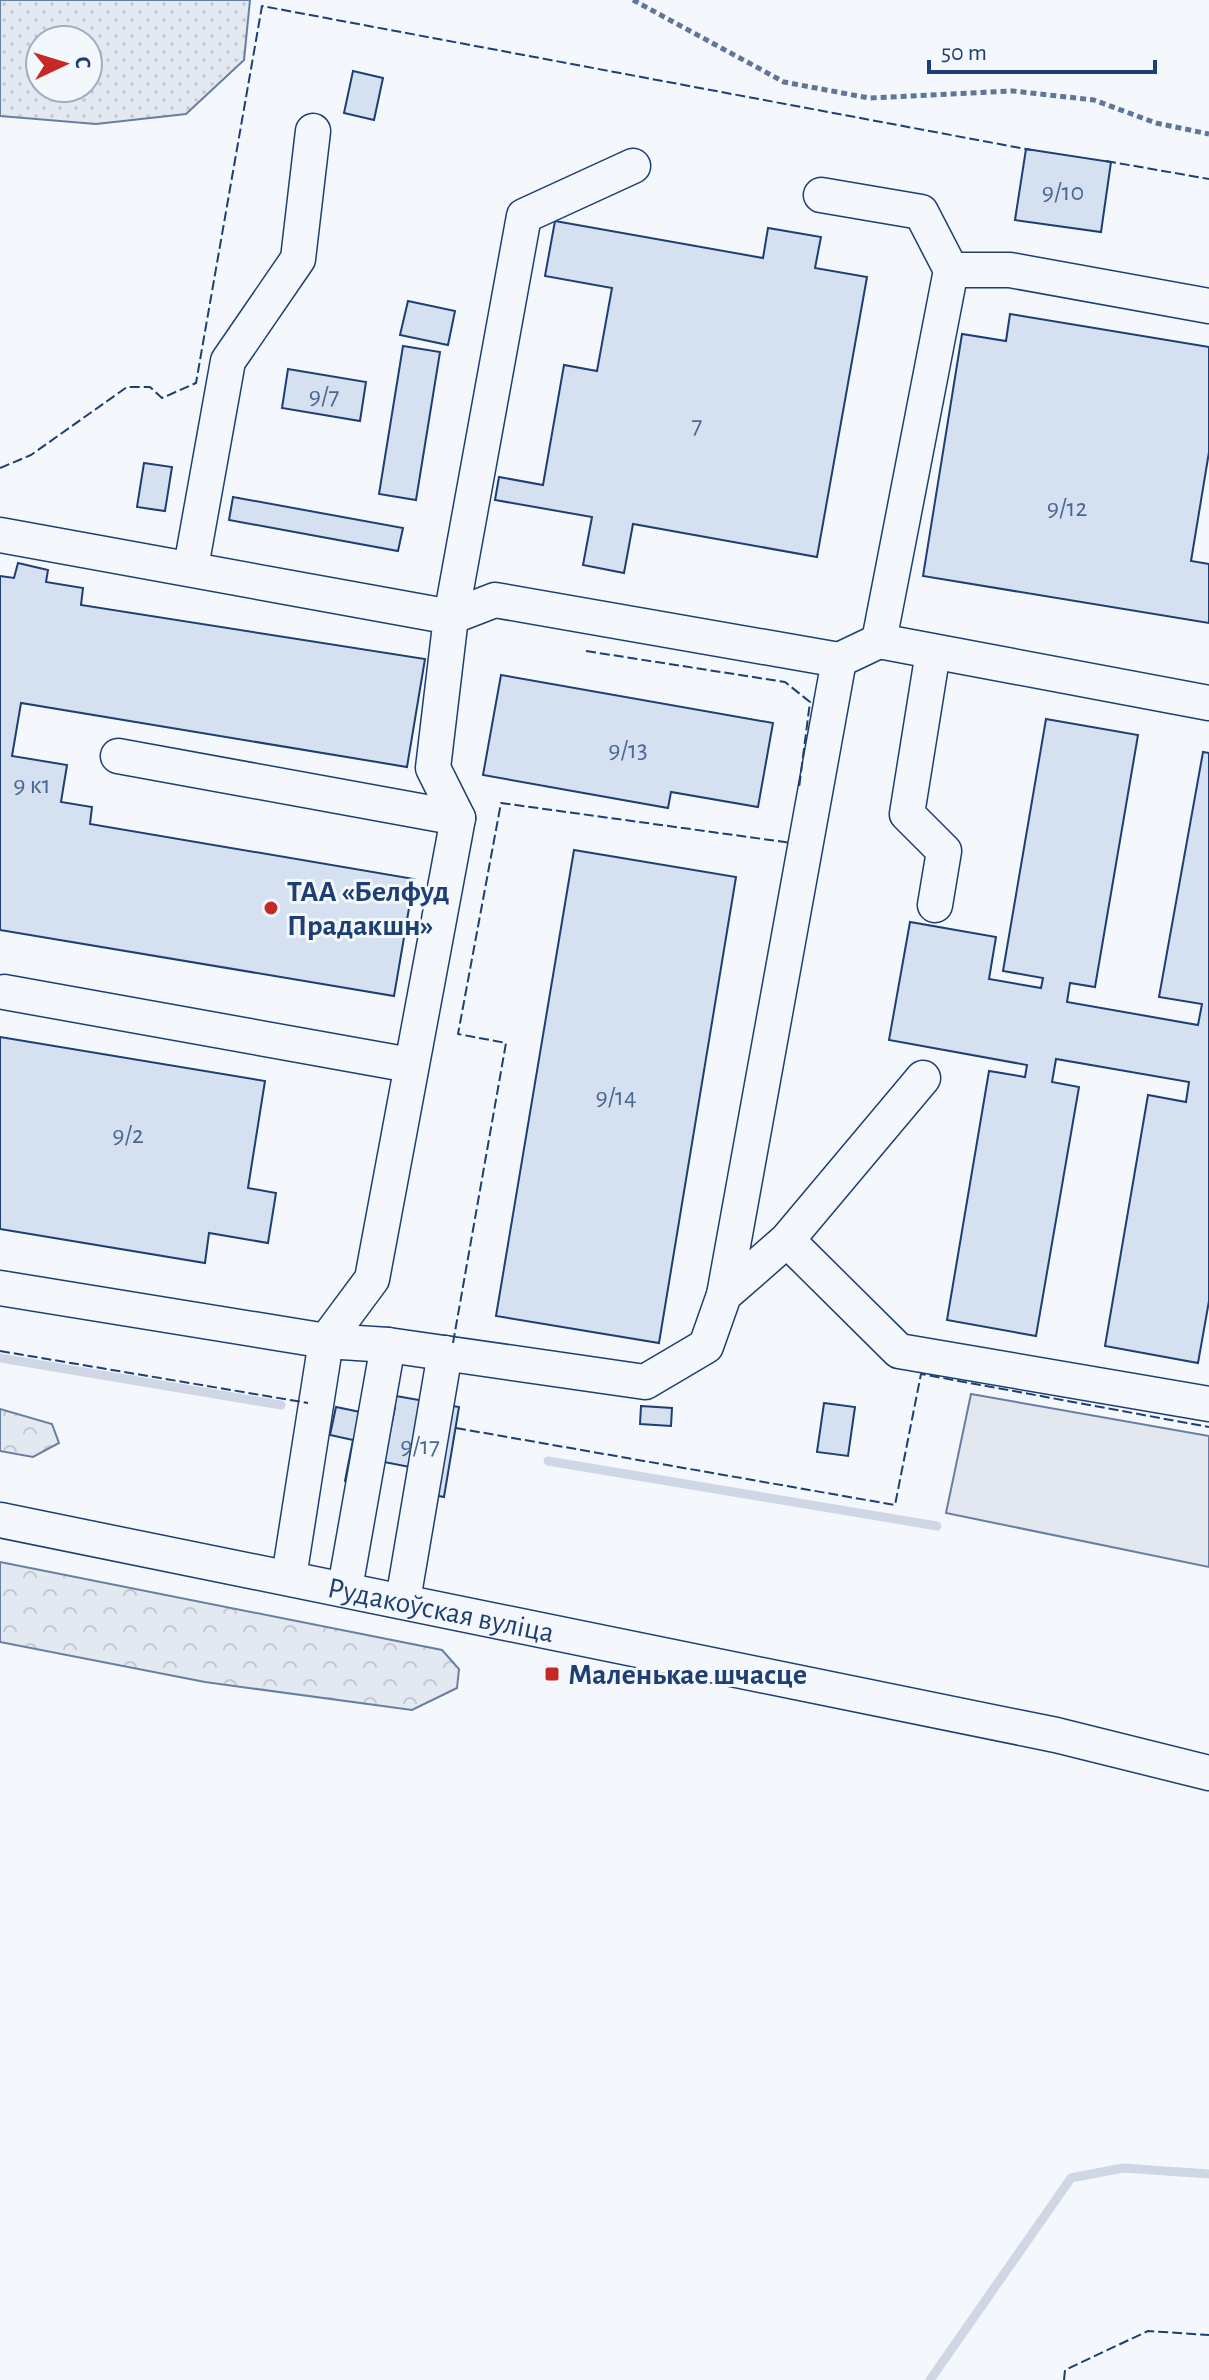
<svg xmlns="http://www.w3.org/2000/svg" width="1209" height="2380" font-family="'Alegreya Sans',sans-serif">
  <style>
    .grass { fill: url(#grass-dots); stroke: #687fa3; stroke-width: 2; fill-rule: evenodd }
    .forest { fill: url(#forest-crowns); stroke: #687fa3; stroke-width: 2 }
    .parking { fill: #e3e8f0; stroke: #687fa3; stroke-width: 2 }
    .lines { fill: none; stroke-linecap: round; stroke-linejoin: round }
    .stream { stroke: #cfd7e4; stroke-width: 9 }
    .building { fill: #d5e0f0; stroke: #1d3f73; stroke-width: 2 }
    .minor-casing { stroke: #1d3f73; stroke-width: 37 }
    .path { stroke: #5e769c; stroke-width: 5; stroke-dasharray: 6 4; stroke-linecap: butt }
    .minor { stroke: #f4f7fb; stroke-width: 34 }
    .fence { stroke: #1d3f73; stroke-width: 2; stroke-dasharray: 10 4; stroke-linecap: butt }
    .poi-dot { fill: #c62828; stroke: #f4f7fb; stroke-width: 3 }
    .labels { text-anchor: middle; stroke-width: 6; stroke-linejoin: round; paint-order: stroke }
    .number-label { font-size: 26px; fill: #4b6792 }
    .poi-label { font-size: 30px; font-weight: bold; fill: #1d3f73; stroke: #f4f7fb; text-anchor: start }
    .street-label { font-size: 30px; fill: #1d3f73; stroke: #f4f7fb }
  </style>
  <defs>
    <pattern id="grass-dots" width="8" height="8" patternUnits="userSpaceOnUse" patternTransform="scale(2)"><rect width="8" height="8" fill="#e3e9f0"/><path d="M2 2h.1M6 6h.1" fill="none" stroke="#c2c9d1" stroke-width="1.8" stroke-linecap="round"/></pattern>
    <pattern id="forest-crowns" width="20" height="18" patternUnits="userSpaceOnUse" patternTransform="scale(2)"><rect width="20" height="18" fill="#e3e9f0"/><path d="M2 6a3 3 0 1 1 6 0M12 15a3 3 0 1 1 6 0" fill="none" stroke="#c2c9d1"/></pattern>
  </defs>
  <rect width="100%" height="100%" fill="#f4f7fb"/>
  <!-- grass -->
  <path class="grass" d="M 0,0 L 250,0 L 244,60 L 186,114 L 96,124 L 0,116 ZM 40,40 L 88,40 L 88,88 L 40,88 Z"/>
  <!-- forest -->
  <g class="forest">
    <polygon points="0,1409 52,1424 59,1443 33,1457 0,1451"/>
    <polygon points="0,1562 442,1650 459,1669 457,1688 412,1710 205,1682 0,1642"/>
  </g>
  <!-- parking -->
  <polygon class="parking" points="971,1394 1209,1436 1209,1567 946,1513"/>
  <g class="lines">
    <!-- stream -->
    <g class="stream">
      <polyline points="0,1358 281,1405"/>
      <polyline points="548,1461 937,1526"/>
      <polyline points="930,2380 1071,2178 1123,2168 1209,2174"/>
    </g>
  </g>
  <!-- building -->
  <g class="building">
    <polygon points="353,71 383,78 374,120 344,113"/>
    <polygon points="1026,149 1111,162 1101,232 1015,220"/>
    <polygon points="555,221 763,258 768,228 821,237 815,268 867,277 817,557 633,524 624,573 583,565 592,517 495,500 499,477 543,485 564,365 597,371 612,288 545,276"/>
    <polygon points="408,301 455,311 448,345 400,335"/>
    <polygon points="1010,314 1209,347 1209,452 1191,561 1209,564 1209,623 923,576 962,334 1006,341"/>
    <polygon points="403,346 440,352 416,500 379,494"/>
    <polygon points="288,369 366,382 360,421 282,408"/>
    <polygon points="144,463 172,467 165,511 137,507"/>
    <polygon points="233,497 403,528 398,551 229,520"/>
    <polygon points="18,563 48,570 46,582 83,588 81,605 425,659 407,767 21,703 12,756 67,765 61,802 92,807 90,824 414,879 394,996 0,930 0,576 14,578"/>
    <polygon points="501,675 773,723 758,807 671,792 668,808 483,775"/>
    <polygon points="1046,719 1138,735 1095,987 1070,983 1067,1002 1198,1025 1202,1004 1159,997 1203,752 1209,753 1209,1301 1198,1363 1105,1346 1148,1095 1186,1102 1189,1082 1056,1059 1052,1082 1079,1087 1036,1336 947,1320 989,1071 1025,1077 1027,1065 889,1040 910,922 996,937 989,979 1041,988 1043,978 1003,971"/>
    <polygon points="574,850 736,877 659,1343 496,1316"/>
    <polygon points="0,1037 265,1081 248,1188 276,1193 268,1243 209,1233 205,1263 0,1229"/>
    <polygon points="396,1396 459,1407 444,1497 406,1490 410,1467 384,1462"/>
    <polygon points="372,1403 395,1407 379,1487 345,1481 353,1440 330,1435 336,1407 370,1414"/>
    <polygon points="824,1403 855,1407 848,1456 817,1452"/>
    <polygon points="641,1406 672,1408 671,1426 640,1424"/>
  </g>
  <g class="lines">
    <defs>
      <g id="minor">
        <polyline points="951,270 1010,270 1209,306"/>
        <polyline points="0,535 451,617 495,600 839,660"/>
        <polyline points="191,567 228,361 298,259 313,131"/>
        <polyline points="879,641 1209,703"/>
        <polyline points="933,652 907,814 944,851 935,905"/>
        <polyline points="118,756 458,818"/>
        <polyline points="4,992 410,1065"/>
        <polyline points="787,1240 899,1351 1209,1404"/>
        <polyline points="0,1288 326,1341 372,1279 458,818 433,768 451,617 524,216 633,166"/>
        <polyline points="724,1295 839,660 879,641 951,270 921,212 821,195"/>
        <path id="s1" d="M 0,1520 L 1056,1735 L 1209,1773"/>
        <polyline points="289,1577 326,1341 388,1345 645,1382 706,1346 724,1295 787,1240 923,1078"/>
        <polyline points="345,1588 388,1345"/>
        <polyline points="403,1600 445,1353"/>
      </g>
    </defs>
    <!-- minor casing -->
    <use href="#minor" class="minor-casing"/>
    <!-- path -->
    <polyline class="path" points="633,0 784,82 869,98 1013,91 1094,100 1156,123 1209,134"/>
    <!-- minor -->
    <use href="#minor" class="minor"/>
    <!-- fence -->
    <g class="fence">
      <polyline points="1106,161 1209,179"/>
      <polyline points="0,468 31,455 127,387 150,387 162,398 196,383 262,6 1031,150"/>
      <polyline points="586,651 785,682 810,702 799,788"/>
      <polyline points="453,1343 506,1043 458,1034 501,803 792,843"/>
      <polyline points="0,1351 308,1403"/>
      <polyline points="456,1428 895,1505 921,1374 1209,1427"/>
      <polyline points="1064,2380 1065,2370 1148,2331 1209,2335"/>
    </g>
  </g>
  <!-- markers -->
  <g class="poi-dot">
    <circle cx="271" cy="908" r="8"/>
    <rect x="544" y="1666" width="16" height="16" rx="4"/>
  </g>
  <g class="labels">
    <!-- number labels -->
    <g class="number-label">
      <text x="1063" y="200">9/10</text>
      <text x="324" y="404">9/7</text>
      <text x="697" y="433">7</text>
      <text x="1067" y="516">9/12</text>
      <text x="628" y="758">9/13</text>
      <text x="32" y="793">9 к1</text>
      <text x="616" y="1105">9/14</text>
      <text x="128" y="1143">9/2</text>
      <text x="420" y="1454">9/17</text>
    </g>
    <!-- poi labels -->
    <g class="poi-label">
      <text x="287" y="901">ТАА «Белфуд<tspan x="287" dy="34">Прадакшн»</tspan></text>
      <text x="568" y="1684">Маленькае шчасце</text>
    </g>
    <!-- street labels -->
    <g class="street-label">
      <text dy="10" stroke="none"><textPath href="#s1" startOffset="450">Рудакоўская вуліца</textPath></text>
    </g>
  </g>
  <!-- north arrow -->
  <g transform="translate(64 64) rotate(86)"><circle r="38" fill="#f4f7fb" stroke="#9eadc5" stroke-width="2"/>
  <path d="M0-6L14 30L0 20L-14 30Z" fill="#c62828"/>
  <text y="-12" font-size="22" font-weight="bold" text-anchor="middle" fill="#1d3f73">С</text>
  </g>
  <!-- scale -->
  <path d="M929 60v12h226v-12" fill="none" stroke="#1d3f73" stroke-width="4"/>
  <text x="941" y="60" font-size="24" fill="#1d3f73" stroke="#f4f7fb" stroke-width="6" paint-order="stroke">50 m</text>
</svg>
